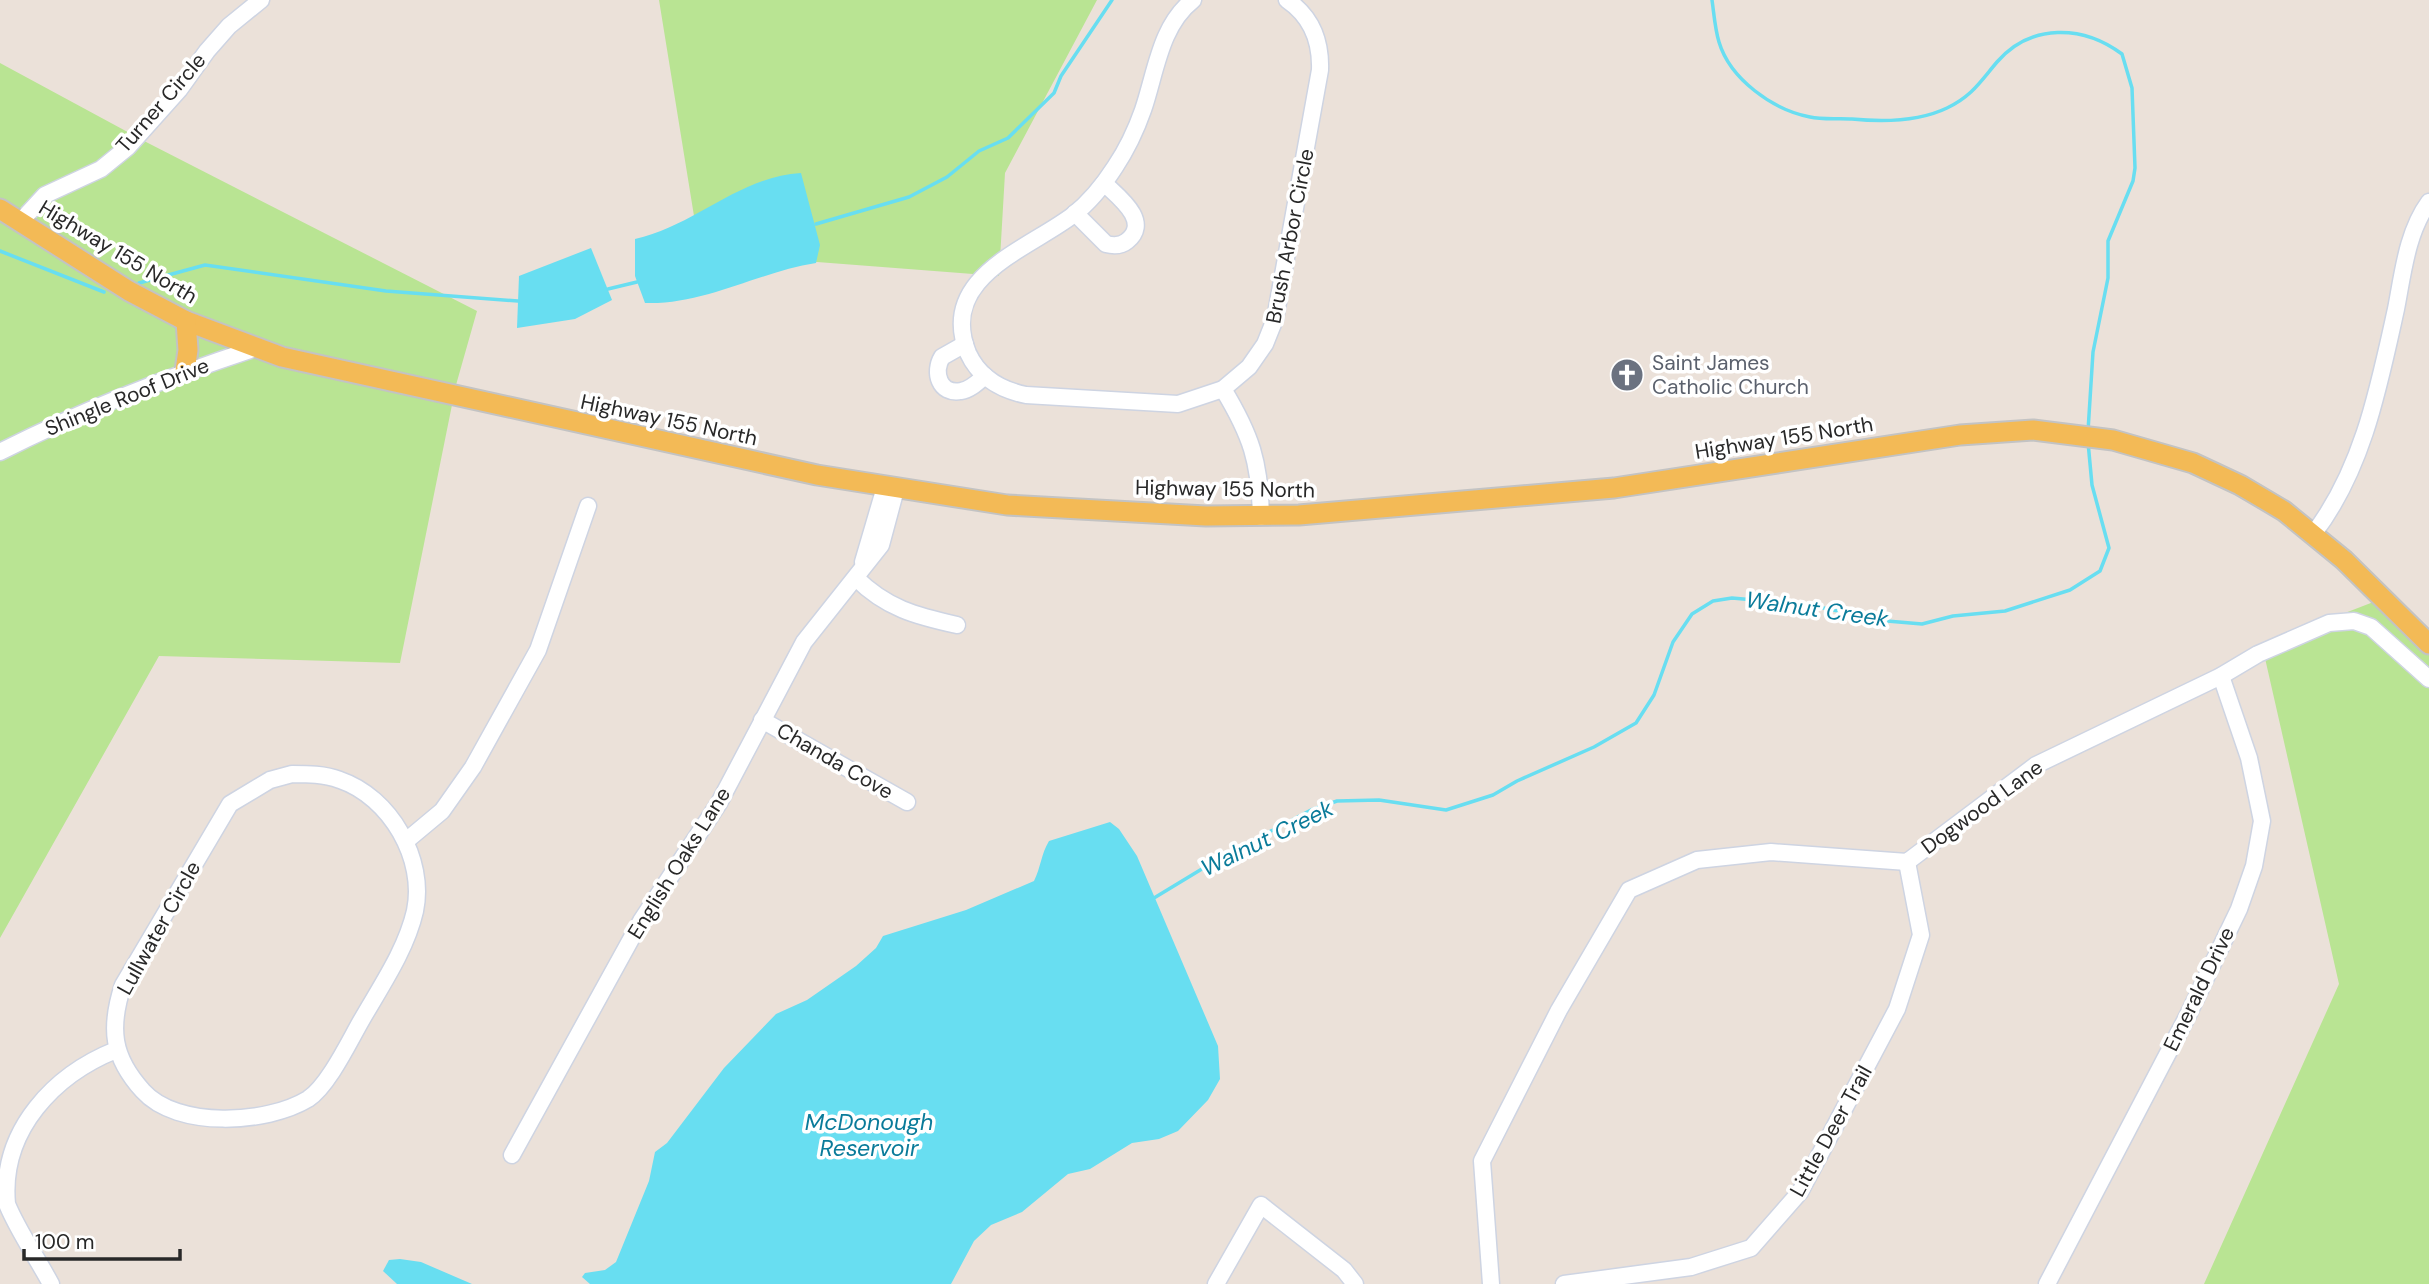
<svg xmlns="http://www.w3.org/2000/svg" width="2429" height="1284" font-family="'DM Sans',sans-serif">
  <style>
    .green { fill: #b9e493 }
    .water { fill: #68def1 }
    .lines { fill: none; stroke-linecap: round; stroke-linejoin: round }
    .stream { stroke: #68def1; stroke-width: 3.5 }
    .minor-casing { stroke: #ced4e2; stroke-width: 19 }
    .major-casing { stroke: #c3c3c3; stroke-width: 23 }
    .minor { stroke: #fff; stroke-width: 16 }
    .major { stroke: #f3ba56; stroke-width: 19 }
    .labels { text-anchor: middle; stroke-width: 7; stroke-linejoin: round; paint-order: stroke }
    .street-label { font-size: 21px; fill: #282828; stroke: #fff }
    .worship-label { font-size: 21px; fill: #5b616d; stroke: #fff; text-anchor: start }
    .water-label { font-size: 23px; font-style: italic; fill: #0a7b9a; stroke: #fff }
  </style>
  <rect width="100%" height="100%" fill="#ebe1d9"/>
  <!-- green -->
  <g class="green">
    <polygon points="659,0 1097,0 1005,173 999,276 700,253"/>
    <polygon points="0,63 148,143 477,311 456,385 400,663 159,656 0,938"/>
    <polygon points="2376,601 2429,646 2429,1284 2204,1284 2339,984 2262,645"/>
  </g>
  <!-- water -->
  <g class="water">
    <path d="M 801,173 L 820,245 L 816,263 C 758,272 705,305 645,303 L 635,276 L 635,239 C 695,226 738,177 801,173 Z"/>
    <polygon points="591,248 612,300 575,319 517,328 519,276"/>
    <path d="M 1110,822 L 1119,829 L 1137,856 L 1218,1046 L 1220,1079 L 1208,1100 L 1178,1131 L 1159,1139 L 1132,1143 L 1090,1169 L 1068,1174 L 1022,1212 L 991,1225 L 974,1241 L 951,1284 L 590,1284 L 582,1277 L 585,1273 L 605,1270 L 616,1262 L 649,1181 L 655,1152 L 667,1143 L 724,1068 L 776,1014 L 807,1000 L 856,966 L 876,948 L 883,936 L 966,910 L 1034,881 C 1041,867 1041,854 1049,841 Z"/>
    <polygon points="400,1259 421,1262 472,1284 397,1284 383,1271 389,1260"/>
  </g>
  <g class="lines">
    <!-- stream -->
    <g class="stream">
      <path d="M 1712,0 C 1714,14 1715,29 1719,42 C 1730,79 1773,110 1810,117 C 1823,120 1839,118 1852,119 C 1883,122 1918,122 1947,108 C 1972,96 1980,82 1997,62 C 2031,23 2083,25 2122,54 L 2132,88 L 2135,168 L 2133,181 L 2108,241 L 2108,278 L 2093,352 L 2088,431"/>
      <polyline points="816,224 909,197 947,177 979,151 1008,138 1054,93 1061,76 1112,0"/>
      <polyline points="0,251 104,292"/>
      <polyline points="139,283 205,265 386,291 518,301"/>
      <polyline points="608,289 637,282"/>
      <polyline points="1154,898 1220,858 1311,810 1337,801 1379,800 1446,810 1493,795 1517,781 1594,747 1636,723 1654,695 1673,642 1692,614 1713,601 1732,598 1809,605 1887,621 1922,624 1953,616 2005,611 2070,590 2100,571 2109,548 2092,485 2088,442"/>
    </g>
    <defs>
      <g id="minor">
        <path d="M 1193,0 C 1160,26 1156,72 1143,110 C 1136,130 1127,149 1115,167 C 1104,184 1090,202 1073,215 C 1029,249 937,277 968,353 C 979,377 1001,390 1026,395 L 1178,404 L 1223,389 L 1249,367 L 1265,344 L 1275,319 L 1320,70 C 1321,41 1312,17 1287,0"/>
        <path d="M 1075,213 L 1106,244 C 1114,246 1121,246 1127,241 C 1152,221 1117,196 1104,183"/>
        <polyline points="21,221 45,195 101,169 128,147 179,90 207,51 229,26 261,0"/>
        <path d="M 965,344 L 942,357 C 933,372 939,395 961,391 C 970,390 978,382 985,376"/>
        <path d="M 1223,389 C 1251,435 1260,462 1261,517"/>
        <path d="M 0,452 C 82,410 168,377 256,348"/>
        <path d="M 2314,533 C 2363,469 2379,386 2396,309 C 2403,273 2407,232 2429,202"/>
        <polyline points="863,562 885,487"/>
        <path d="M 856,578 C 886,608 916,616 957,625"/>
        <polyline points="762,720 907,802"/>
        <path d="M 292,774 C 308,774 324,774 340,780 C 390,797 426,859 415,911 C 406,950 381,986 361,1021 C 349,1042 328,1086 308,1099 C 267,1124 177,1129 143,1091 C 112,1057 109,1028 123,985 L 230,804 L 270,780 Z"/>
        <polyline points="406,841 442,811 473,767 538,650 588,506"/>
        <polyline points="512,1155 641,921 719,803 804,642 881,545 896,489"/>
        <path d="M 51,1284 C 37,1258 18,1231 7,1204 C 0,1129 56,1074 116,1050"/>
        <polyline points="1216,1284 1261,1205 1344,1270 1355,1284"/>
        <polyline points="1491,1284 1482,1161 1559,1010 1629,890 1697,860 1771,852 1907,862 2036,765 2221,676 2258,654 2329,623 2354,621 2371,627 2429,679"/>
        <polyline points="1564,1284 1691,1267 1751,1248 1800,1192 1897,1009 1921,935 1907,862"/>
        <polyline points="2047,1284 2189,1013 2239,909 2254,866 2262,821 2249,758 2221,676"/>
      </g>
      <g id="major">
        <polyline points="0,209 129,291 186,321 282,357 817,475 1007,505 1206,516 1299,515 1614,488 1960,435 2033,430 2113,440 2193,463 2240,485 2284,511 2344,560 2429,644"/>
        <polyline points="185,371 188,350 186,321"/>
      </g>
    </defs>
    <!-- minor casing -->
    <use href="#minor" class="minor-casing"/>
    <!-- major casing -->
    <use href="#major" class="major-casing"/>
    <!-- minor -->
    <use href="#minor" class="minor"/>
    <!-- major -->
    <use href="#major" class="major"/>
  </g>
  <!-- icons -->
  <defs>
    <symbol id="church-disc" viewBox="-11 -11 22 22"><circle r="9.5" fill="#6b7280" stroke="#fff"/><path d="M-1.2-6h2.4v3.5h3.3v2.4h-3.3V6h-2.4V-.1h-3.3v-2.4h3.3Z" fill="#fff"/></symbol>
  </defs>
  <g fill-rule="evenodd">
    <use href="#church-disc" x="1608" y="356" width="38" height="38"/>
  </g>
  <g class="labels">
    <!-- street labels -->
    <g class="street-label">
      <text transform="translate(161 103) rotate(-49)" y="7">Turner Circle</text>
      <text transform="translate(1290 236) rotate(-79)" y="7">Brush Arbor Circle</text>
      <text transform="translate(118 252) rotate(31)" y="7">Highway 155 North</text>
      <text transform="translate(127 397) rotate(-22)" y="7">Shingle Roof Drive</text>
      <text transform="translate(669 420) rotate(12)" y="7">Highway 155 North</text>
      <text transform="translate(1784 438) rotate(-9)" y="7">Highway 155 North</text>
      <text transform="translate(1225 489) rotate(1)" y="7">Highway 155 North</text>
      <text transform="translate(835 761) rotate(30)" y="7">Chanda Cove</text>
      <text transform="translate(1982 807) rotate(-36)" y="7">Dogwood Lane</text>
      <text transform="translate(679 863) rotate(-58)" y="7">English Oaks Lane</text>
      <text transform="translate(159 928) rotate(-61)" y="7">Lullwater Circle</text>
      <text transform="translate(2199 989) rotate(-64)" y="7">Emerald Drive</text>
      <text transform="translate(1831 1131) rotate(-61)" y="7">Little Deer Trail</text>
    </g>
    <!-- worship labels -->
    <g class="worship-label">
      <text x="1652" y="370">Saint James<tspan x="1652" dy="24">Catholic Church</tspan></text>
    </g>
    <!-- water labels -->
    <g class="water-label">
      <text transform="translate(1817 609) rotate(8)" y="8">Walnut Creek</text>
      <text transform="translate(1267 838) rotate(-26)" y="8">Walnut Creek</text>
      <text x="869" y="1130">McDonough<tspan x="869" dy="26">Reservoir</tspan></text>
    </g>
  </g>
  <!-- scale -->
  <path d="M24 1249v10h156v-10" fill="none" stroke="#282828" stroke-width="3.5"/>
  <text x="35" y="1249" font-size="21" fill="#282828" stroke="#ffffff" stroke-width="5" paint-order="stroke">100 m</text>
</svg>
